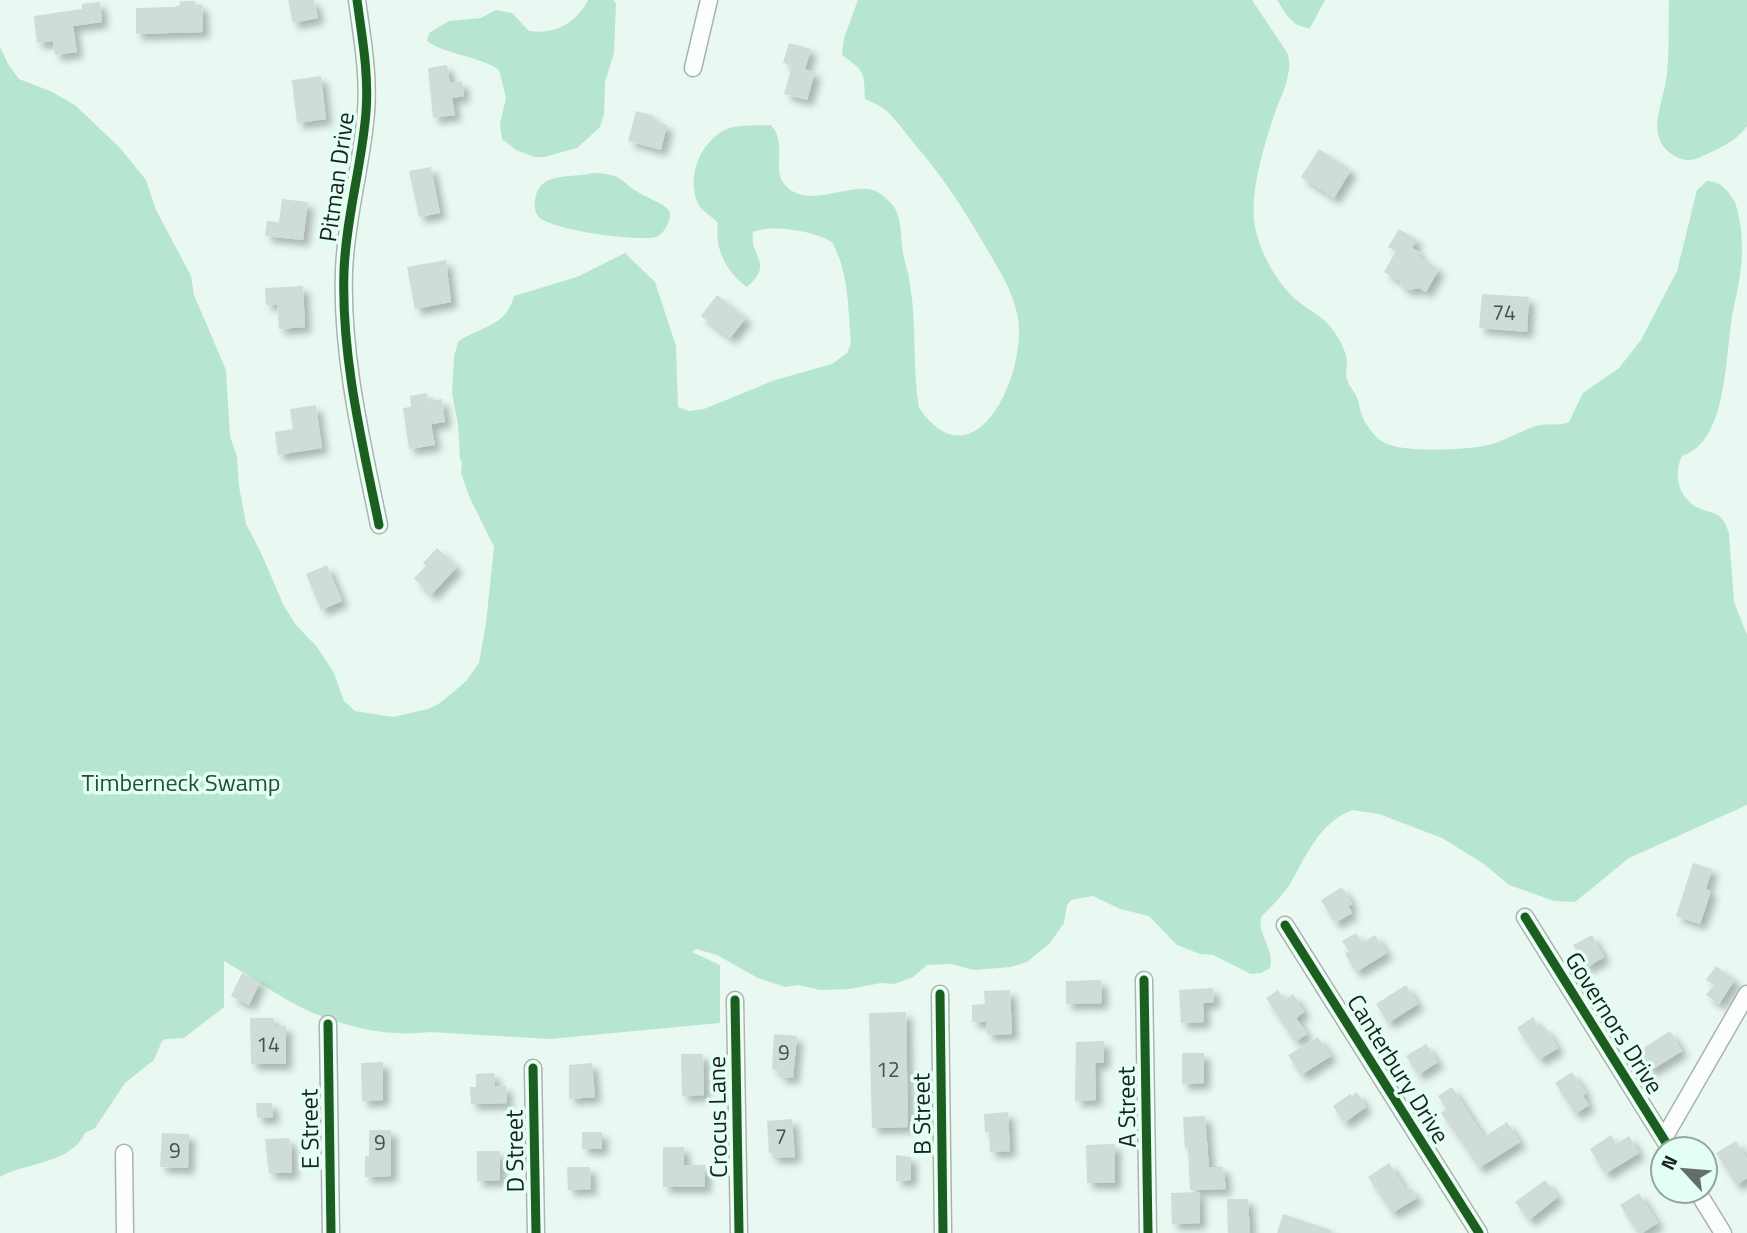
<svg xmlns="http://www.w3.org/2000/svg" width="1747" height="1233" font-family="'Titillium Web',sans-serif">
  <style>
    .green { fill: #b6e6d2 }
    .building { fill: #d0dcd6; filter: url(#shadow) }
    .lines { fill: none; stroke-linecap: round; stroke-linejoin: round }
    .street-casing { stroke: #a9b4ae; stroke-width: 19 }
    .street { stroke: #fcfefd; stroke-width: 16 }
    .cycleway-casing { stroke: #e3fef2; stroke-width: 13 }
    .cycleway { stroke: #1b5e20; stroke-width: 9 }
    .labels { text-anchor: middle; stroke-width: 7; stroke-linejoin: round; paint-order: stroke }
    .number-label { font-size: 21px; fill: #47514c }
    .street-label { font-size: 24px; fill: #19231e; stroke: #e3fef2 }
    .park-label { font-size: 24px; fill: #244e3e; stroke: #e3fef2 }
  </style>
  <defs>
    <filter id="shadow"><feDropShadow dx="6" dy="6" stdDeviation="3.5" flood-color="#0004"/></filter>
  </defs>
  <rect width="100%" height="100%" fill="#e9f8f1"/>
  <!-- green -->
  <g class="green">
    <path d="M 588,0 L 613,0 L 616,3 L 614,53 L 605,82 L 604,114 L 600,127 L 577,148 L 544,157 L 535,157 L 516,150 L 502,139 L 500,124 L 506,98 L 499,70 C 477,55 449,56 427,41 L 429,33 L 449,21 L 481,18 L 496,10 L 512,13 L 529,31 C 555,35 576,23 588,0 Z"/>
    <path d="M 858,0 L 1252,0 L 1288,54 C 1293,75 1281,96 1274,115 C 1264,147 1251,186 1254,220 C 1257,248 1277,285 1299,302 C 1310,311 1324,317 1332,329 C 1339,338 1347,352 1347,363 C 1347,368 1345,373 1347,379 C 1348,385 1354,391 1357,397 C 1359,404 1360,411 1363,418 C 1367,426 1375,438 1383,442 C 1401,453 1462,450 1483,446 C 1501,443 1516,433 1533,427 C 1545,422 1556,427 1569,422 L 1583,393 L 1619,368 L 1641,340 L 1677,271 L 1697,190 L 1707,181 C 1722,182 1727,190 1735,202 C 1747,241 1742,271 1733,311 C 1725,350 1729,442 1682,456 C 1674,473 1677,493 1693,505 C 1710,516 1722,507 1729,534 L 1734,602 L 1747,635 L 1747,805 L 1629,858 L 1575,902 L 1554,901 L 1509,885 L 1484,864 L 1442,838 L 1379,814 L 1352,810 C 1318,824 1307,855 1290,884 C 1282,896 1271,907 1261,917 C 1257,935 1275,949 1270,968 L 1261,973 L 1251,974 L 1213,955 L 1200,954 L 1177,945 L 1149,916 L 1120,909 L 1093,896 L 1071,900 L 1067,905 L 1064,923 L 1050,943 L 1027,962 L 1011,967 L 974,970 L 951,964 L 927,965 L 913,977 L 894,984 L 881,983 L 849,989 L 820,990 L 798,985 L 785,987 L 758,978 L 717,955 L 696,949 L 692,952 L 720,965 L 720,1023 L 550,1039 L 430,1032 C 390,1037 350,1028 313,1013 C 286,1002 250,976 224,961 L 224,1007 L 184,1038 L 166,1039 L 162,1041 L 154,1060 L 125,1083 L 95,1128 L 85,1133 C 71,1164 26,1162 0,1177 L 0,47 L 8,64 L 19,79 L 50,91 L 75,105 L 120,148 L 146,180 L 156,210 L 191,276 L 194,295 L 226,370 L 230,436 L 237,457 L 239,486 L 246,524 L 261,553 L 284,606 L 296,625 L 317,647 L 334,673 L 344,701 L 355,711 L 393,717 L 428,709 L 440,703 L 458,688 L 467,680 L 479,663 L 486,623 L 494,547 L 469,496 L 461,473 L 462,462 L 460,459 L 458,424 L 452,393 L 454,357 L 458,342 C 479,326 506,328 514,296 L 577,277 L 625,253 L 655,282 L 676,346 L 678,407 L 689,411 L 704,409 L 775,380 L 832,364 L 847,353 L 851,343 C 848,310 849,272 832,242 C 813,231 774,224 753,232 C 749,257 775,263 747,287 C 726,272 714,248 718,223 C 713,217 702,211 698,204 C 686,178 700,141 727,129 C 739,124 758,126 771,125 C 788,144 771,169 785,185 C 805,208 842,187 867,189 C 876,189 884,196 890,202 C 903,215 900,236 903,253 C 905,264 909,274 910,285 C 917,325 912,367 919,408 C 975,488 1027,374 1018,318 C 1013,292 1001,273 988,251 C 964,209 943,177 912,141 C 904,131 897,121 888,112 C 882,106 873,103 865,99 C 864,71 865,72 842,55 L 844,38 Z"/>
    <path d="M 1277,0 L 1325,0 L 1310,28 C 1292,27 1286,14 1277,0 Z"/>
    <path d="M 1669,0 L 1747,0 L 1747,126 C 1736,142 1716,150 1698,158 C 1689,162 1681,160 1673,155 C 1645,137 1662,106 1666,81 C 1670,55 1668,26 1669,0 Z"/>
    <path d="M 593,173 C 627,174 620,184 645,196 C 661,205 679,207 665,229 C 658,239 653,238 642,238 C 618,238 562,231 541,219 C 535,215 534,207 535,200 C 536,193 539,186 545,182 C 559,174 578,177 593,173 Z"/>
  </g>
  <!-- building -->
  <g class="building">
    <polygon points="288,0 314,0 318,18 293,23"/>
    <polygon points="180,1 195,1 195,5 202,5 203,32 136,34 136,8 174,7 180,5"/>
    <polygon points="100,2 102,22 73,26 77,52 55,55 53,41 37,43 34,16 82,9 82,4"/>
    <polygon points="789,43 811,49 805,69 783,63"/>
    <polygon points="447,65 450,83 462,81 464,96 452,98 455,115 433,118 428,68"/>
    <polygon points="792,66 815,72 807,100 784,94"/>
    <polygon points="321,76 326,119 297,123 292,80"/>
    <polygon points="636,111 654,116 653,121 667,125 661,150 628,141"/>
    <polygon points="1319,149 1351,170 1334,198 1301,177"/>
    <polygon points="431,167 440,213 419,217 409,171"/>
    <polygon points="282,199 308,202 303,240 265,236 267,221 279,222"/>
    <polygon points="1399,229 1417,240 1412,248 1421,253 1418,256 1439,269 1426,292 1419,288 1409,290 1401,286 1400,281 1384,272 1396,251 1388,247"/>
    <polygon points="446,260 451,302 415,309 407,267"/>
    <polygon points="303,286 305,327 279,329 277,304 266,305 265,288"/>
    <polygon points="1482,294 1529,297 1527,332 1479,328"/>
    <polygon points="717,295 746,318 730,338 701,316"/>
    <polygon points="427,393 428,401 442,399 445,422 431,424 435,445 409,449 403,408 411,407 410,396"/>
    <polygon points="316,405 322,448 278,455 275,432 293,429 290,409"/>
    <polygon points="437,548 457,567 431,595 414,578 426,566 423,563"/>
    <polygon points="327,565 342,601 321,610 306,574"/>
    <polygon points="1693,863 1712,869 1706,889 1711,891 1700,924 1676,916"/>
    <polygon points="1342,887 1352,904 1348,906 1352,913 1335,923 1321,900"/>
    <polygon points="1356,933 1362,943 1375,935 1387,953 1356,972 1345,954 1349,951 1342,941"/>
    <polygon points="1592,935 1604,957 1586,968 1573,945"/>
    <polygon points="1716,966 1735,980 1719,1004 1706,995 1714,985 1706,980"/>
    <polygon points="242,973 260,982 249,1005 231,996"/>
    <polygon points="1101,980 1102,1003 1066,1004 1066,981"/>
    <polygon points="1406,985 1418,1004 1388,1023 1376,1004"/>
    <polygon points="1213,988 1214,1002 1203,1003 1204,1022 1181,1023 1179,990"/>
    <polygon points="1010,990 1012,1034 987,1035 986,1022 972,1022 972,1005 985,1004 984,991"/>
    <polygon points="1278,990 1285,1000 1293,994 1304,1012 1296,1018 1307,1034 1295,1042 1266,998"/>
    <polygon points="906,1012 908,1127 872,1128 869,1013"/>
    <polygon points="1533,1017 1540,1030 1545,1027 1558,1048 1539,1060 1517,1028"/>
    <polygon points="250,1018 274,1018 274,1026 286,1026 286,1064 251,1064"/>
    <polygon points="1670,1031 1682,1051 1650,1071 1637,1052"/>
    <polygon points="774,1034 797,1036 793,1078 779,1077 780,1070 772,1069"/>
    <polygon points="1318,1037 1331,1056 1301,1075 1288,1055"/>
    <polygon points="1104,1041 1104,1063 1095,1063 1096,1100 1075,1101 1076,1042"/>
    <polygon points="1426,1044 1438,1062 1418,1075 1406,1056"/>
    <polygon points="1182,1053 1204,1053 1204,1083 1182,1084"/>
    <polygon points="681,1054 703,1054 704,1095 682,1096"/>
    <polygon points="383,1062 383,1100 362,1101 361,1063"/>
    <polygon points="592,1063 595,1097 569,1099 569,1065"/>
    <polygon points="1572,1072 1586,1093 1583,1096 1589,1105 1575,1114 1555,1083"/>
    <polygon points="494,1073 495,1086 506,1086 507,1103 471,1104 470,1087 476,1087 476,1074"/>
    <polygon points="1452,1087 1484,1137 1507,1122 1520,1142 1479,1168 1441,1113 1446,1109 1438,1096"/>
    <polygon points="1357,1092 1366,1107 1344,1123 1333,1106 1350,1094 1352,1096"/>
    <polygon points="256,1103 272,1103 273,1118 257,1118"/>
    <polygon points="1008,1112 1010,1151 990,1152 989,1132 985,1132 984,1114"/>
    <polygon points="1205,1116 1209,1167 1223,1167 1226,1189 1190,1190 1188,1148 1185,1149 1183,1117"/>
    <polygon points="792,1119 795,1157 773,1158 772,1153 769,1153 767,1121"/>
    <polygon points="369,1130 391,1130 391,1176 365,1177 365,1156 369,1156"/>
    <rect x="582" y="1132" width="20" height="17"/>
    <polygon points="162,1133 189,1134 188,1168 160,1167"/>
    <polygon points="1611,1135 1616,1144 1629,1136 1639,1153 1605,1174 1590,1149"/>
    <polygon points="289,1138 289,1143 291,1143 292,1173 269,1173 265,1139"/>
    <polygon points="1736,1141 1747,1159 1747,1178 1736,1185 1716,1153"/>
    <polygon points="1115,1144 1115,1183 1087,1183 1086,1145"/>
    <polygon points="663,1147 684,1147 684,1165 705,1165 705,1187 663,1187"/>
    <polygon points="477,1151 500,1151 500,1180 477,1181"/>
    <polygon points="896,1155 911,1157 911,1180 896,1181"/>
    <polygon points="1389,1163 1405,1188 1411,1189 1417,1198 1392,1213 1368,1177"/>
    <polygon points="567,1167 590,1167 591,1189 568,1190"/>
    <polygon points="1545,1180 1558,1197 1529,1220 1515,1202"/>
    <polygon points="1199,1192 1200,1223 1172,1224 1171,1193"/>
    <polygon points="1639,1193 1658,1223 1642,1233 1638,1233 1620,1205"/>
    <polygon points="1227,1199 1248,1199 1250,1233 1228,1233"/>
    <polygon points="1283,1214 1331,1230 1331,1233 1277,1233"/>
  </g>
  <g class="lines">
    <defs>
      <g id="street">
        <path d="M 357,0 C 362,37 369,74 366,112 C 362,165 346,217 344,271 C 341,356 362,442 379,525"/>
        <polyline points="693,68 709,0"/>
        <polyline points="1525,917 1670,1149"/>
        <polyline points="1285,925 1479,1233"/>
        <polyline points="1144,980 1148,1233"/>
        <polyline points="940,994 943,1233"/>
        <polyline points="735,1000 739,1233"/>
        <polyline points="328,1024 331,1233"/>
        <polyline points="533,1068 536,1233"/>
        <polyline points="1664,1138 1747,994"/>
        <polyline points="124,1153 125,1233"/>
        <polyline points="1697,1191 1723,1233"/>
      </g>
    </defs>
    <!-- street casing -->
    <use href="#street" class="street-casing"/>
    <!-- street -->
    <use href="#street" class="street"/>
    <defs>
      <g id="cycleway">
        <path d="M 357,0 C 362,37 369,74 366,112 C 362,165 346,217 344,271 C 341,356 362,442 379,525"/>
        <polyline points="1525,917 1670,1149"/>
        <polyline points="1285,925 1479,1233"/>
        <polyline points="1144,980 1148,1233"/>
        <polyline points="940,994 943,1233"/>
        <polyline points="735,1000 739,1233"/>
        <polyline points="328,1024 331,1233"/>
        <polyline points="533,1068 536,1233"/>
      </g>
    </defs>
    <!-- cycleway casing -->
    <use href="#cycleway" class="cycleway-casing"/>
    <!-- cycleway -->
    <use href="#cycleway" class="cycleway"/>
  </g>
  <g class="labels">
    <!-- number labels -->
    <g class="number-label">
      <text x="1504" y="320">74</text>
      <text x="268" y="1052">14</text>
      <text x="784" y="1060">9</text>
      <text x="888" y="1077">12</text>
      <text x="781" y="1144">7</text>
      <text x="380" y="1150">9</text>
      <text x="175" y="1158">9</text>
    </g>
    <!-- street labels -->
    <g class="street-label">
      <text transform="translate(337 177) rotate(-82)" y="8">Pitman Drive</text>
      <text transform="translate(1614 1023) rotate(58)" y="8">Governors Drive</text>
      <text transform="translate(1398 1069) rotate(58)" y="8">Canterbury Drive</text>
      <text transform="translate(1127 1107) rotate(-91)" y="8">A Street</text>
      <text transform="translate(922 1114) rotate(-91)" y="8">B Street</text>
      <text transform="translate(718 1117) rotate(-91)" y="8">Crocus Lane</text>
      <text transform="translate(310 1129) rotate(-91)" y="8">E Street</text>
      <text transform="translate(515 1151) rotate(-91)" y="8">D Street</text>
    </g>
    <!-- park labels -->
    <g class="park-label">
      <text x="181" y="791">Timberneck Swamp</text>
    </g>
  </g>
  <!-- north arrow -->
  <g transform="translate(1684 1170) rotate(296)"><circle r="33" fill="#e3fef2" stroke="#92a69d" stroke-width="2"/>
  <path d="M0-5L12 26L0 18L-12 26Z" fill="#626e68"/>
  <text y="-10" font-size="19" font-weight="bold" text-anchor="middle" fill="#19231e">N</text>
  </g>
</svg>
